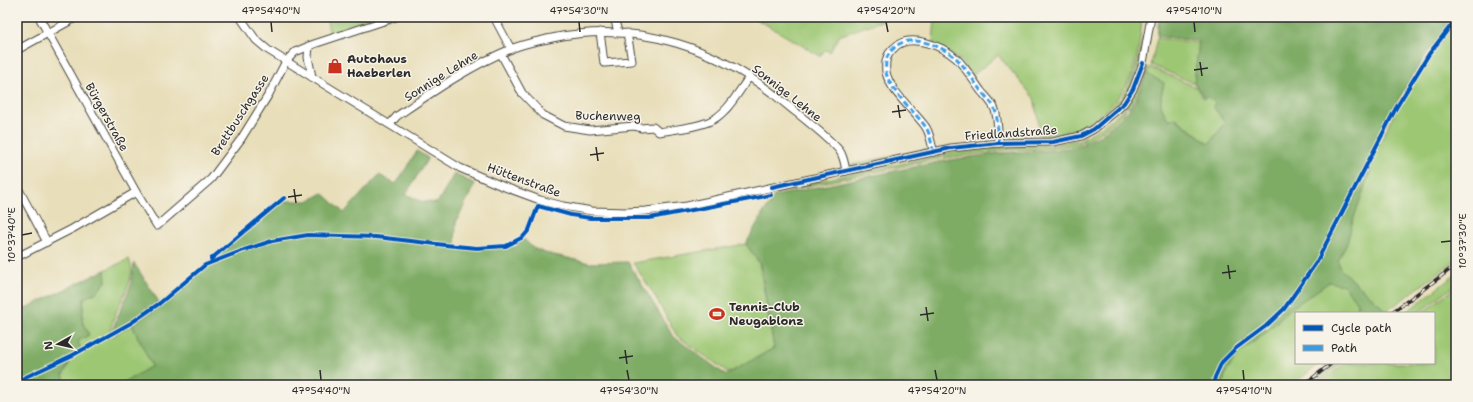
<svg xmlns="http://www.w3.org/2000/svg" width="1473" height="402" font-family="'Shantell Sans',sans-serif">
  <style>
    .green { fill: #9dc773; stroke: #64794f }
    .forest { fill: #7eac65; stroke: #546c48 }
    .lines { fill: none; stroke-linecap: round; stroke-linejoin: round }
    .minor-casing { stroke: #474640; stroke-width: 9 }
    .minor { stroke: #fff; stroke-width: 7 }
    .rail-casing { stroke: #2b2b2b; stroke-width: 3.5 }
    .rail { stroke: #f7f3e8; stroke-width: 2; stroke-dasharray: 6; stroke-linecap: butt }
    .quiet { stroke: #3d9ce1; stroke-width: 3; stroke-dasharray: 6 3; stroke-linecap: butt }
    .cycleway-casing { stroke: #f7f3e8; stroke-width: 6 }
    .cycleway { stroke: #0057b8; stroke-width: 4 }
    .ticks { fill: none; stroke: #2b2b2b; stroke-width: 1.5 }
    .labels { text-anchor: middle; stroke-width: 3; stroke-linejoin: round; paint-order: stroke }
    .poi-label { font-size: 12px; font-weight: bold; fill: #2b2b2b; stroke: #f7f3e8; text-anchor: start }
    .street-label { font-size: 12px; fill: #2b2b2b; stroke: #f7f3e8 }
    .neatline { fill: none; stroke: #2b2b2b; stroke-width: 1.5 }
    .ticks-label { font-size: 10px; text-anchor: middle; fill: #2b2b2b }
  </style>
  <rect width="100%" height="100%" fill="#f7f3e8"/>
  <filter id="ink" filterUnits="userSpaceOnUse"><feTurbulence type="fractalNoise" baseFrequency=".025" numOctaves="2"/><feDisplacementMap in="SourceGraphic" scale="8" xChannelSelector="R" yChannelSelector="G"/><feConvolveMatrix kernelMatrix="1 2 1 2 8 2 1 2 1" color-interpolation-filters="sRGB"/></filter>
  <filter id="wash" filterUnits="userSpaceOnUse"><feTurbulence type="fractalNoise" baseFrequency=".012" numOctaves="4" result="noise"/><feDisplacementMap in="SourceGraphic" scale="16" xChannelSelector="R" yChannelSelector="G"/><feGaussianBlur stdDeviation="0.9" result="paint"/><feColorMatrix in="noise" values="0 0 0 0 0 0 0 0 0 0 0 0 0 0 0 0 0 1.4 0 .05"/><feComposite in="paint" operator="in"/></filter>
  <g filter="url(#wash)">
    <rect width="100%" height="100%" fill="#e8deb9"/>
    <!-- green -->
    <g class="green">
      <polygon points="326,17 390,17 330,35"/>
      <polygon points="753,17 892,17 839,36 830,52 825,50 820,56"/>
      <path d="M 927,17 L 1124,17 L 1142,21 C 1138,60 1132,91 1099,116 C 1089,123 1078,129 1066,132 C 1057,134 1048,135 1039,135 L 1038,118 L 1034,98 L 998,55 L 972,76 L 960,60 L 933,44 L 935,18 Z"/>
      <polygon points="1456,22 1456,260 1387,311 1340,269 1338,261 1347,243 1353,220 1371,169 1373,157 1396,109 1430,55"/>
      <path d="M 1143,37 L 1145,38 C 1141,60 1135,80 1124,99 L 1122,97 C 1133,78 1139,59 1143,37 Z"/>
      <polygon points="1157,38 1199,43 1194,83 1151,65"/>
      <path d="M 1146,67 L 1148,68 C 1142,82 1137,96 1128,108 L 1126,105 Z"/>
      <path d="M 1150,67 L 1196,87 L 1204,99 L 1208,96 L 1215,103 L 1213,106 L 1225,123 L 1209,144 L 1176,118 L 1169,120 C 1158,105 1160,101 1164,83 L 1147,74 Z"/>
      <path d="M 1120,99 L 1122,101 C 1086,138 1062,139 1013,139 L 1013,138 C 1061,138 1086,136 1120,99 Z"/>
      <path d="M 1125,107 L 1126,110 C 1112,123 1100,135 1082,142 L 1082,138 C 1099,130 1111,120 1125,107 Z"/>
      <path d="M 1080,139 L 1080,143 C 1054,150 1027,149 1000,150 L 1000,146 L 1052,145 Z"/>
      <polygon points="998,147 998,151 944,158 944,154 969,150"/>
      <polygon points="928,149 928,151 850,168 849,165"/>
      <polygon points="941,155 942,158 774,193 775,190"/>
      <polygon points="746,244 759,263 774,348 729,373 677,336 653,293 633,263"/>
      <path d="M 129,259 C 137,277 122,297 116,313 C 113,320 111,327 109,334 L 111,337 L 132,325 L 152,366 L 120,385 L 67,385 L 63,375 L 73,356 L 81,352 L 78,341 L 89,335 L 82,321 L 84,298 L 97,292 L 106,282 L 105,270 Z"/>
      <polygon points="1456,274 1456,284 1418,313 1405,313"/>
      <polygon points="1329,282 1344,285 1357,303 1356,313 1296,313 1296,363 1320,363 1292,385 1223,385 1225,374 1238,354 1269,330 1286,312"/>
      <polygon points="1456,287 1456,385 1317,385 1346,363 1434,363 1434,313 1422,313"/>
      <polygon points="1338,363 1342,363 1314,385 1310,385"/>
    </g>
    <!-- forest -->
    <g class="forest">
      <path d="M 1159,17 L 1456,17 L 1427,53 L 1394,107 L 1370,155 L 1373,157 L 1371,169 L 1353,220 L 1347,243 L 1338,261 L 1340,269 L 1387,311 L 1384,313 L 1356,313 L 1357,303 L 1344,285 L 1329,282 L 1286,312 L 1269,330 L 1238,354 L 1225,374 L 1223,385 L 120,385 L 152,366 L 132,325 L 161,304 L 282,201 L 308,201 L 323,193 L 344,213 L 379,175 L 396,184 L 417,151 L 428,158 L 406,194 L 420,201 L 437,203 L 454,174 L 475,184 L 456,222 L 455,248 L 477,248 L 507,247 L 523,238 L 533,248 L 545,253 L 590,263 L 628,262 L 674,337 L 726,375 L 774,348 L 760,263 L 746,244 C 751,235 756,224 762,215 C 766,208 771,204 774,196 L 943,161 L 999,153 L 1053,150 L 1069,148 L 1082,144 L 1101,135 L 1127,112 L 1136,99 L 1147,74 L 1164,83 C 1160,101 1158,105 1169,120 L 1175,118 L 1209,144 L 1225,123 L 1213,106 L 1215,103 L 1208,96 L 1205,98 L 1194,83 L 1199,41 L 1157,36 Z"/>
      <polygon points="134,263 159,302 131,323 111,333 131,285"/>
      <polygon points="105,270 106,281 97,292 84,298 82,321 89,335 78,341 81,350 73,354 73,356 63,375 67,385 17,385 17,327 24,323 18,312"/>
    </g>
  </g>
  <g filter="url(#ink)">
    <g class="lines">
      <defs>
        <g id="minor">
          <polyline points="39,17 136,192 157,226 211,179 241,139 269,94 286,61 295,52 314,44 396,17"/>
          <polyline points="240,17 256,40 268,50 460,168 502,186 540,200 563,206 592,211 626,212 646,211 687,206 951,148 999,143 1053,142 1081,136 1094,129 1117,110 1124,103 1133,89 1143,63 1151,17"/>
          <polyline points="494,17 511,49"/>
          <polyline points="614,17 618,32"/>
          <polyline points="600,32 604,63 632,61 627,33"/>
          <polyline points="309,46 308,57 312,77"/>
          <polyline points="17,50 77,17"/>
          <path d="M 501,54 L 522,93 L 543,115 L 564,126 L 590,130 L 634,126 L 641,128 L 653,127 L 659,132 C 676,129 693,128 708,122 C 727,115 738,92 750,76"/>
          <path d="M 390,124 L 397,116 C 434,91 470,66 511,49 C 524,43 539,41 552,38 C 640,20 720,48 787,105 C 799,115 835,142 841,153 C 844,159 845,165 846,171"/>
          <path d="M 934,152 C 931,144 930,132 925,126 C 915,112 889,90 886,72 C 885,62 886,55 894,48 C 909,32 943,46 957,59 C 966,68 973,80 981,91 C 985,96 993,103 995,110 C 998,119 998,134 999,143"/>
          <polyline points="17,186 47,242"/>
          <polyline points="17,257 72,229 136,192"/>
        </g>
      </defs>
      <!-- minor casing -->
      <use href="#minor" class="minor-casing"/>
      <!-- minor -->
      <use href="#minor" class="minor"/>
      <defs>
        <g id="rail">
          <polyline points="1391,313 1456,265"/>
          <polyline points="1304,385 1332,363"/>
        </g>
      </defs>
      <!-- rail casing -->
      <use href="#rail" class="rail-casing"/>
      <!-- rail -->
      <use href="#rail" class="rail"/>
      <!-- quiet -->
      <path class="quiet" d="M 934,152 C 931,144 930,132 925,126 C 915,112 889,90 886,72 C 885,62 886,55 894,48 C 909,32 943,46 957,59 C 966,68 973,80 981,91 C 985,96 993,103 995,110 C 998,119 998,134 999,143"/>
      <defs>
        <g id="cycleway">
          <polyline points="772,187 951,148 999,143 1053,142 1081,136 1094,129 1124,103 1133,89 1143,63"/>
          <polyline points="211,259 284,198"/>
          <polyline points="17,381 73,355 131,323 160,303 205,265 244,250 272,241 308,235 376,237 445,245 477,248 506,246 523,237 529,230 538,206 571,215 590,218 650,218 771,195"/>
          <polyline points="1213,385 1215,377 1222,362 1235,349 1266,326 1284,309 1316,263 1396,108 1429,54 1456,19"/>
        </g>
      </defs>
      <!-- cycleway casing -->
      <use href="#cycleway" class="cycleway-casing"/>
      <!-- cycleway -->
      <use href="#cycleway" class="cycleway"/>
    </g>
  </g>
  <!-- ticks -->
  <path class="ticks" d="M 271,22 L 272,32M 579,22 L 580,32M 886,22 L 888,32M 1194,22 L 1195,32M 1200,62 L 1202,76M 1194,70 L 1208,68M 898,105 L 900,118M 892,112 L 906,110M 596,147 L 598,161M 590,155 L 604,153M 294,189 L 296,203M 288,197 L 302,195M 22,235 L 32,233M 1441,242 L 1451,241M 1228,265 L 1230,279M 1222,273 L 1236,271M 926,307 L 928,321M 920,315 L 934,313M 625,350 L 627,364M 619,358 L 633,356M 320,370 L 321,380M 627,370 L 629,380M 935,370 L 937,380M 1243,370 L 1244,380"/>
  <!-- icons -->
  <defs>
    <symbol id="shop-bare" viewBox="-9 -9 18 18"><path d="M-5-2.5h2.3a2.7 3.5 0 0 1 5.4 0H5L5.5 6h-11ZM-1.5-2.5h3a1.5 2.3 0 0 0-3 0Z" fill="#c8321e" stroke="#f7f3e8" stroke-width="2.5" paint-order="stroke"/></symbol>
    <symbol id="stadium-bare" viewBox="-9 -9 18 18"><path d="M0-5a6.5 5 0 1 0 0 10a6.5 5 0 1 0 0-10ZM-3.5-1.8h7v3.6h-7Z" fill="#c8321e" stroke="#f7f3e8" stroke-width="2.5" paint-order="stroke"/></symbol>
  </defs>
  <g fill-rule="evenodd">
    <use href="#shop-bare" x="324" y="55" width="22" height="22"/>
    <use href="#stadium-bare" x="706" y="303" width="22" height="22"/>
  </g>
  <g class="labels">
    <!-- poi labels -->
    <g class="poi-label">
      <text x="347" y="63">Autohaus<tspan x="347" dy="14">Haeberlen</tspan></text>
      <text x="729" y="311">Tennis-Club<tspan x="729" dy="14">Neugablonz</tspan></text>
    </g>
    <!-- street labels -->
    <g class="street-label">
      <text transform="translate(441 76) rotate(-32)" y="4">Sonnige Lehne</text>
      <text transform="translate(787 93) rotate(38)" y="4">Sonnige Lehne</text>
      <text transform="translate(240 115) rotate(-57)" y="4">Brettbuschgasse</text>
      <text transform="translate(608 116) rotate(1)" y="4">Buchenweg</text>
      <text transform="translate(107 117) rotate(61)" y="4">Bürgerstraße</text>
      <text transform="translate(1011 133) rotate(-4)" y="4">Friedlandstraße</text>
      <text transform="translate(524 180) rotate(20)" y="4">Hüttenstraße</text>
    </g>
  </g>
  <!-- margin -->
  <rect width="1473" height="402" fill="none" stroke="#f7f3e8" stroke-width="44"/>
  <!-- legend -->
  <rect x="1295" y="312" width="140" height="52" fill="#f7f3e8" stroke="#a5a39c"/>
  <rect x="1303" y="325" width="20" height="6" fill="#0057b8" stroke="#a5a39c"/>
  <text x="1331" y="332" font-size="12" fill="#2b2b2b">Cycle path</text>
  <rect x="1303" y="345" width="20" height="6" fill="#3d9ce1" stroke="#a5a39c"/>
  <text x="1331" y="352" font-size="12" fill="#2b2b2b">Path</text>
  <!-- north arrow -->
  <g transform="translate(58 344) rotate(262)" stroke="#f7f3e8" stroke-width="3" paint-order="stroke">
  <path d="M0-3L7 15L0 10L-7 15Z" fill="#2b2b2b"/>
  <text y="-6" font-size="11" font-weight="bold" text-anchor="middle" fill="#2b2b2b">N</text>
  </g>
  <rect x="22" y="22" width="1429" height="358" class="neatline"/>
  <g class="ticks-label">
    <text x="271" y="14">47°54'40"N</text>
    <text x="579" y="14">47°54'30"N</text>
    <text x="886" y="14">47°54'20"N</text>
    <text x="1194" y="14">47°54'10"N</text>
    <text transform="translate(11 235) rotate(-90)" y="4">10°37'40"E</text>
    <text transform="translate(1462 241) rotate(-90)" y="4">10°37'30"E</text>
    <text x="321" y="394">47°54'40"N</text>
    <text x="629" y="394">47°54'30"N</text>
    <text x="937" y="394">47°54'20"N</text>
    <text x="1244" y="394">47°54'10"N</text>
  </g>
</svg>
